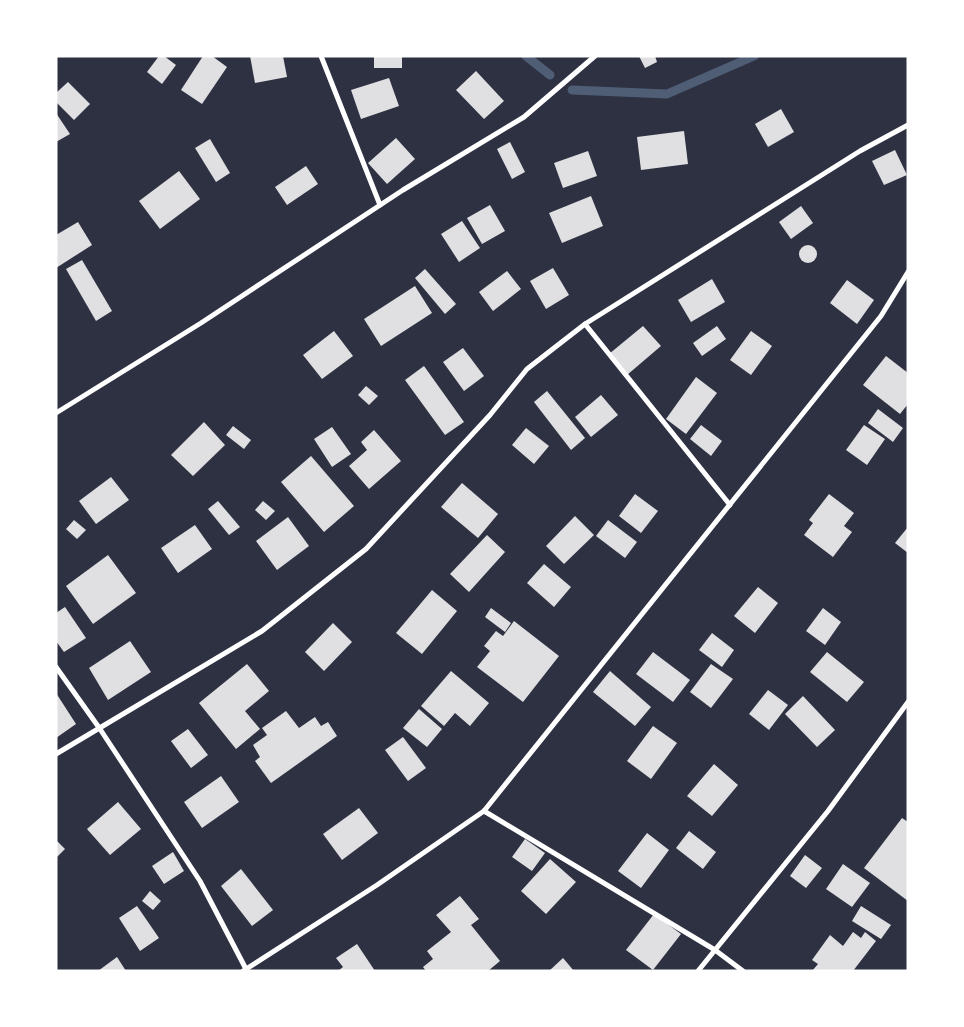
<svg xmlns="http://www.w3.org/2000/svg" width="964" height="1027" font-family="Raleway,sans-serif">
  <style>
    .lines { fill: none; stroke-linecap: round; stroke-linejoin: round }
    .stream { stroke: #4f5d75; stroke-width: 9 }
    .building { fill: #e0e0e3 }
    .minor { stroke: #fff; stroke-width: 5 }
  </style>
  <rect width="100%" height="100%" fill="#2d3142"/>
  <g class="lines">
    <!-- stream -->
    <g class="stream">
      <polyline points="526,56 550,75"/>
      <polyline points="572,90 667,94 754,56"/>
    </g>
  </g>
  <!-- building -->
  <g class="building">
    <polygon points="159,56 164,56 176,65 162,84 147,72"/>
    <polygon points="203,56 212,56 227,67 202,104 181,90"/>
    <polygon points="250,56 283,56 287,77 255,83"/>
    <rect x="374" y="56" width="28" height="12"/>
    <polygon points="639,56 655,56 657,62 645,68"/>
    <polygon points="476,71 504,101 484,119 456,90"/>
    <polygon points="389,78 399,106 361,119 351,90"/>
    <polygon points="68,82 90,104 74,120 56,102 56,93"/>
    <polygon points="781,109 794,132 768,147 755,124"/>
    <polygon points="56,113 70,134 56,142"/>
    <polygon points="684,131 688,164 641,170 637,137"/>
    <polygon points="396,138 415,159 387,184 368,163"/>
    <polygon points="210,139 230,173 216,182 195,148"/>
    <polygon points="510,142 525,172 512,179 497,149"/>
    <polygon points="895,150 907,175 884,185 872,161"/>
    <polygon points="588,151 597,176 563,188 554,163"/>
    <polygon points="306,166 318,184 287,205 275,187"/>
    <polygon points="179,171 200,199 160,229 139,201"/>
    <polygon points="591,196 603,226 562,243 549,213"/>
    <polygon points="490,205 505,231 482,244 467,218"/>
    <polygon points="801,206 813,223 791,239 779,222"/>
    <polygon points="462,221 480,248 459,262 441,234"/>
    <polygon points="78,222 92,245 56,268 56,235"/>
    <circle cx="808" cy="254" r="9"/>
    <polygon points="82,260 112,311 96,321 66,269"/>
    <polygon points="553,268 569,295 546,309 530,281"/>
    <polygon points="425,269 456,304 445,314 415,278"/>
    <polygon points="507,271 521,289 493,311 479,292"/>
    <polygon points="712,279 725,302 691,322 678,300"/>
    <polygon points="847,280 874,300 857,324 830,303"/>
    <polygon points="415,286 432,313 381,346 364,319"/>
    <polygon points="643,326 661,346 627,375 609,354"/>
    <polygon points="717,326 726,339 702,356 693,343"/>
    <polygon points="334,331 353,356 322,379 303,355"/>
    <polygon points="751,331 772,346 751,375 730,360"/>
    <polygon points="463,348 484,376 464,391 443,362"/>
    <polygon points="886,356 908,373 908,404 900,414 863,385"/>
    <polygon points="424,366 464,422 445,435 405,380"/>
    <polygon points="696,377 717,393 686,434 666,419"/>
    <polygon points="366,386 378,396 369,405 358,395"/>
    <polygon points="547,391 585,438 571,450 534,402"/>
    <polygon points="601,395 618,415 591,437 575,417"/>
    <polygon points="878,409 903,428 893,442 868,423"/>
    <polygon points="204,422 225,445 193,476 171,455"/>
    <polygon points="701,425 722,441 711,456 690,439"/>
    <polygon points="864,425 885,439 867,465 846,450"/>
    <polygon points="233,426 251,440 244,449 226,435"/>
    <polygon points="332,427 351,454 332,467 314,439"/>
    <polygon points="526,428 549,446 534,464 512,445"/>
    <polygon points="374,430 401,461 369,489 349,466 367,450 361,442"/>
    <polygon points="311,456 354,506 324,532 281,482"/>
    <polygon points="111,477 129,500 96,524 79,501"/>
    <polygon points="462,483 498,514 478,538 441,507"/>
    <polygon points="635,494 658,511 641,533 619,516"/>
    <polygon points="829,494 854,513 844,526 852,532 833,557 804,535 813,523 809,520"/>
    <polygon points="218,501 240,527 229,535 208,509"/>
    <polygon points="263,501 275,511 266,520 255,510"/>
    <polygon points="575,516 594,535 564,564 546,546"/>
    <polygon points="288,517 309,546 277,570 256,541"/>
    <polygon points="74,520 86,530 77,539 66,529"/>
    <polygon points="608,520 637,542 625,558 596,536"/>
    <polygon points="195,525 212,549 178,573 161,548"/>
    <polygon points="908,527 908,553 895,543"/>
    <polygon points="487,535 505,552 469,592 450,574"/>
    <polygon points="108,555 136,593 93,624 66,586"/>
    <polygon points="544,564 571,587 554,607 527,583"/>
    <polygon points="758,587 778,603 755,633 734,616"/>
    <polygon points="432,590 457,611 422,654 396,633"/>
    <polygon points="65,607 86,638 64,652 56,641 56,613"/>
    <polygon points="491,608 511,623 505,632 485,617"/>
    <polygon points="823,608 841,622 825,645 806,631"/>
    <polygon points="514,621 559,656 523,702 477,667 490,651 484,646 496,631 503,636"/>
    <polygon points="333,623 352,642 324,671 305,652"/>
    <polygon points="712,633 734,650 722,667 699,650"/>
    <polygon points="130,641 151,672 108,700 89,668"/>
    <polygon points="653,652 690,680 673,702 636,674"/>
    <polygon points="827,652 864,682 847,702 810,672"/>
    <polygon points="247,664 269,691 245,711 260,729 236,749 199,703"/>
    <polygon points="711,664 733,679 711,708 690,692"/>
    <polygon points="451,671 489,703 470,726 455,713 444,726 421,706"/>
    <polygon points="610,671 651,707 635,726 593,692"/>
    <polygon points="768,690 788,705 769,730 749,714"/>
    <polygon points="56,693 76,724 56,738"/>
    <polygon points="803,696 835,730 817,747 785,714"/>
    <polygon points="419,709 442,729 427,747 403,728"/>
    <polygon points="286,711 299,728 315,717 321,726 328,722 337,736 271,783 255,761 260,757 253,745 267,735 262,728"/>
    <polygon points="653,726 677,743 651,779 627,761"/>
    <polygon points="188,729 208,755 191,768 171,741"/>
    <polygon points="403,737 426,768 408,781 385,750"/>
    <polygon points="714,764 738,785 712,816 687,796"/>
    <polygon points="221,776 239,802 202,828 184,802"/>
    <polygon points="118,802 141,829 110,855 87,829"/>
    <polygon points="359,808 378,833 342,860 323,834"/>
    <polygon points="902,818 908,822 908,901 864,868"/>
    <polygon points="689,831 716,852 703,869 676,848"/>
    <polygon points="647,833 669,850 641,888 618,871"/>
    <polygon points="525,839 545,853 532,871 512,857"/>
    <polygon points="56,840 65,849 56,858"/>
    <polygon points="173,852 184,871 164,884 152,866"/>
    <polygon points="805,855 822,868 806,888 790,876"/>
    <polygon points="550,859 576,882 546,914 521,891"/>
    <polygon points="843,864 870,883 852,907 826,889"/>
    <polygon points="241,869 273,910 252,926 221,886"/>
    <polygon points="150,891 161,901 153,910 142,901"/>
    <polygon points="460,896 479,919 471,925 500,961 488,971 426,971 423,967 433,959 427,951 451,932 436,915"/>
    <polygon points="137,906 159,938 140,951 119,918"/>
    <polygon points="861,906 891,925 881,939 852,921"/>
    <polygon points="654,914 681,934 653,970 626,950"/>
    <polygon points="853,932 861,938 865,932 876,941 853,971 812,971 818,964 812,960 830,935 843,946"/>
    <polygon points="357,944 375,971 338,971 343,967 336,958"/>
    <polygon points="117,957 126,971 98,971"/>
    <polygon points="563,958 574,971 549,971"/>
  </g>
  <g class="lines">
    <!-- minor -->
    <g class="minor">
      <polyline points="321,56 380,205"/>
      <polyline points="585,324 730,505"/>
      <polyline points="56,413 201,323 403,190 524,117 595,56"/>
      <polyline points="56,667 100,729 200,881 247,971"/>
      <polyline points="56,754 262,631 366,549 490,415 527,369 585,324 860,151 908,125"/>
      <polyline points="484,811 715,950 743,971"/>
      <polyline points="243,971 377,885 484,811 881,316 908,272"/>
      <polyline points="698,971 828,811 908,702"/>
    </g>
  </g>
  <!-- border -->
  <rect width="964" height="1027" fill="none" stroke="#ffffff" stroke-width="115"/>
</svg>
